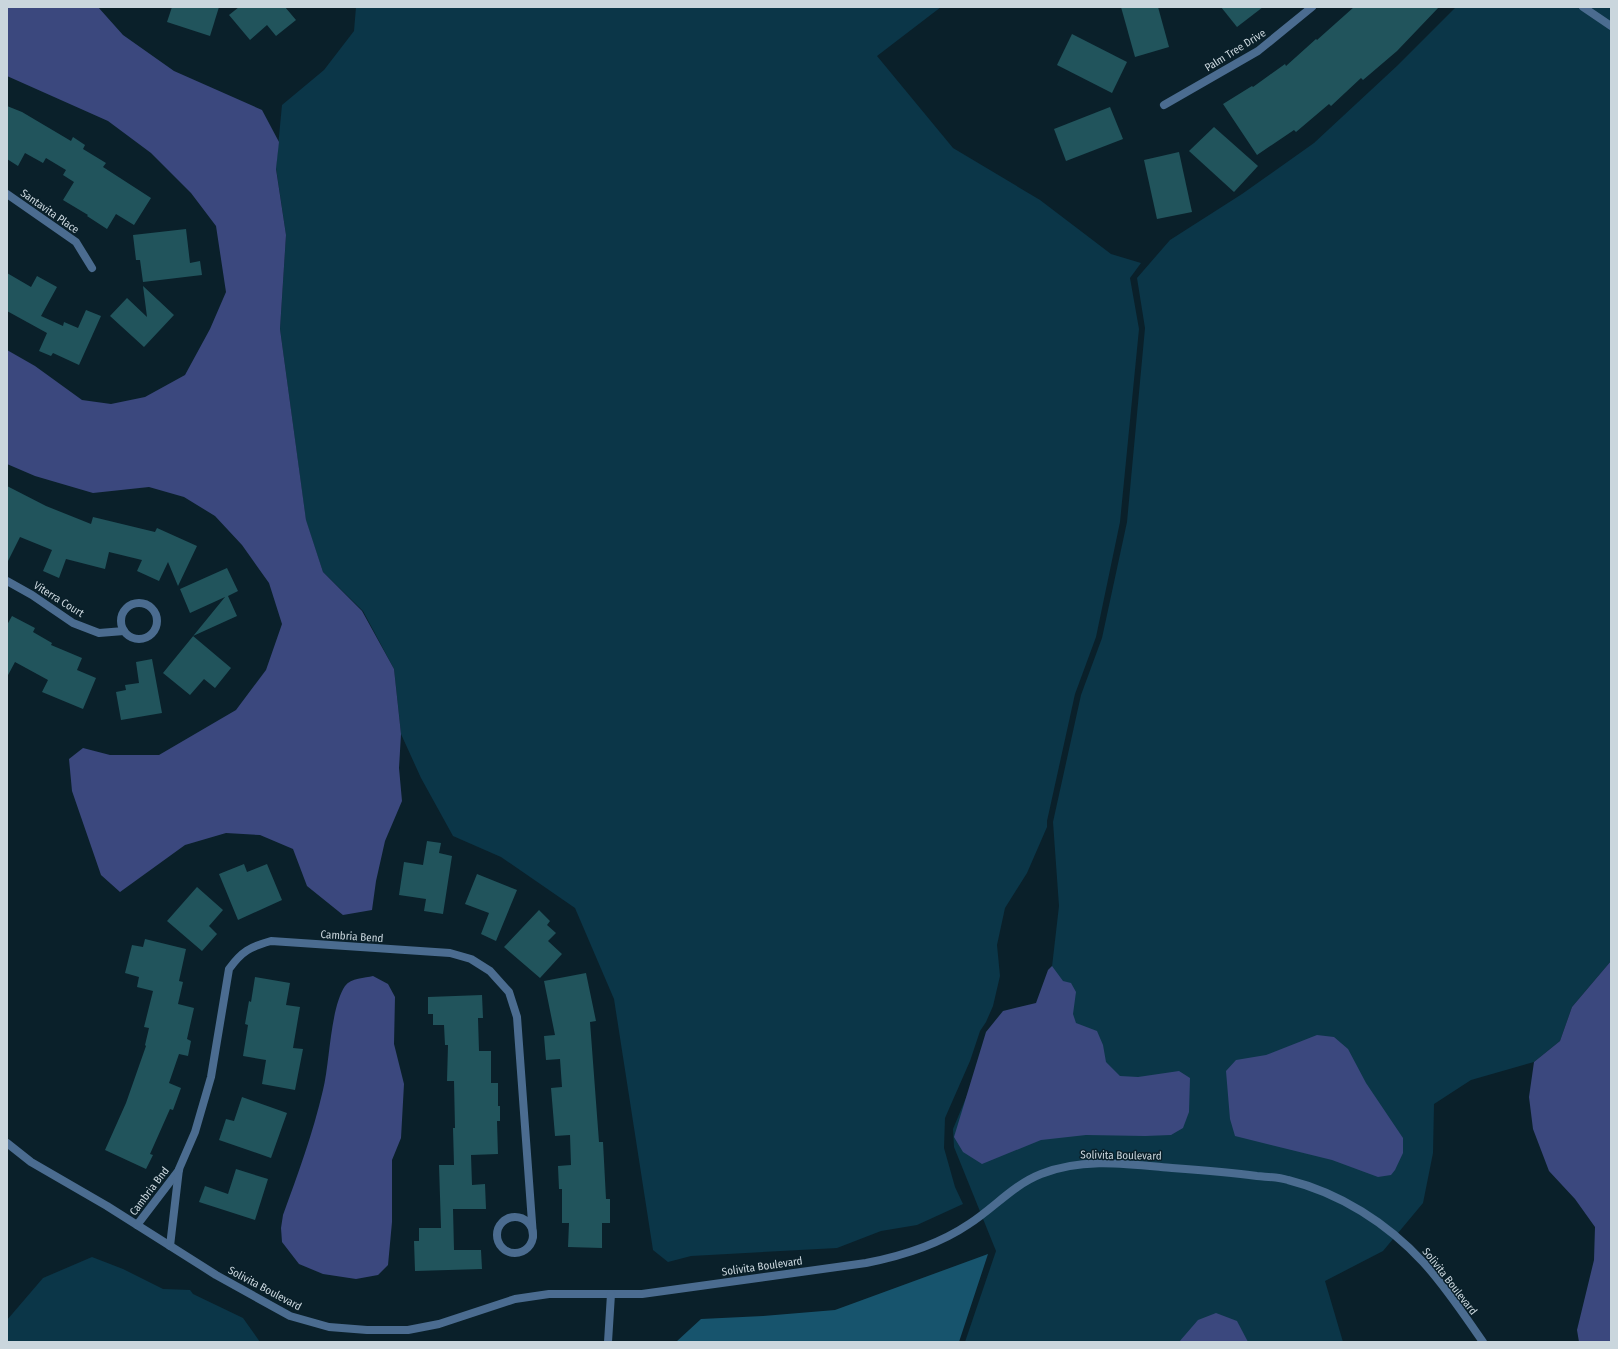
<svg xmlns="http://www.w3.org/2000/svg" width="1618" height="1349" font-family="'Fira Sans Condensed',sans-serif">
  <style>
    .green { fill: #0b3648 }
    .forest { fill: #17546d }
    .water { fill: #3b487e }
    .building { fill: #21545c }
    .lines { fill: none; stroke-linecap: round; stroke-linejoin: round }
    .minor { stroke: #4b6c90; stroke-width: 8 }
    .labels { text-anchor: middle; stroke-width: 3; stroke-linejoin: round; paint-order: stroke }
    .street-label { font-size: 11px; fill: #cad6dd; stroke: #0a202a }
  </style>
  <rect width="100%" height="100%" fill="#0a202a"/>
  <!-- green -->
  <g class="green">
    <polygon points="356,7 941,7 877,56 953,148 1040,200 1111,254 1141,263 1130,278 1139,329 1120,522 1096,637 1075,694 1047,821 1047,827 1027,873 1005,908 997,945 1000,976 993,1006 986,1022 980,1031 970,1061 945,1118 944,1148 955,1187 963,1204 917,1225 881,1231 837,1248 691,1256 668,1262 653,1250 614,999 575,908 501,857 453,836 421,778 401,734 394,669 363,611 323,572 306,521 280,329 286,235 276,168 282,105 324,70 354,31"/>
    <polygon points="1456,7 1611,7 1611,961 1572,1007 1560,1041 1534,1062 1471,1080 1434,1104 1433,1153 1423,1203 1383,1251 1325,1281 1343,1342 965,1342 996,1251 954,1147 953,1129 988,1045 1047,1010 1059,906 1053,822 1081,695 1102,638 1127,522 1145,328 1137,278 1170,240 1242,194 1314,143 1398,65"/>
    <polygon points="92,1257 123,1269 163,1289 190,1290 193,1294 243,1318 260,1342 7,1342 7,1320 43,1278"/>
  </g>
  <!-- forest -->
  <polygon class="forest" points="988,1254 959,1342 676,1342 701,1319 763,1316 835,1310"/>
  <!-- water -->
  <g class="water">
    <polygon points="7,7 98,7 123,35 174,71 262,110 279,142 276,169 286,235 280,329 306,520 323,572 362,611 394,669 401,734 399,768 402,801 385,841 376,881 372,910 343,915 307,886 293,849 260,835 226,833 185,845 120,892 101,875 72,791 69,759 83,748 110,755 159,755 236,710 266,670 282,624 269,583 242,545 215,516 184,497 149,487 93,493 35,476 7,464 7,350 35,366 82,400 111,404 145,397 185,375 210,329 226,292 216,226 191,193 151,153 108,121 7,76"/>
    <polygon points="1611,961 1611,1342 1579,1342 1577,1330 1594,1260 1595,1227 1575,1199 1549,1171 1533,1129 1529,1097 1534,1062 1560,1041 1572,1007"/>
    <polygon points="1052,966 1063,981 1071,983 1076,992 1073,1014 1076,1023 1097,1031 1103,1045 1106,1062 1120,1076 1138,1077 1179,1071 1190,1078 1189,1112 1183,1128 1171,1135 1145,1136 1086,1135 1041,1140 982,1164 963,1152 954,1137 986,1032 1003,1011 1036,1003 1048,970"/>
    <path d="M 373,976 L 388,984 L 395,997 L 394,1044 L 404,1084 L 401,1138 L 392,1160 L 392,1222 L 388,1265 L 378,1275 L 356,1279 L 323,1274 L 299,1264 L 282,1242 L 281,1228 L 283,1215 C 298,1174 313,1133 323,1090 C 330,1062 330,1009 345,986 C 351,978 365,978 373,976 Z"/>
    <polygon points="1317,1035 1334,1037 1348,1049 1366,1083 1403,1138 1403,1153 1395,1170 1391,1175 1378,1177 1332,1160 1235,1136 1230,1119 1226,1071 1236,1060 1266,1055"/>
    <polygon points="1216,1313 1237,1321 1248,1342 1179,1342 1198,1320"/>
  </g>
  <!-- building -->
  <g class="building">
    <polygon points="172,7 219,7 210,36 167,22"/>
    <polygon points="239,7 285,7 296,20 276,36 267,25 250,40 229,15"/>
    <polygon points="1121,7 1158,7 1169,47 1135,57"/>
    <polygon points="1221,7 1263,7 1237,27"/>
    <polygon points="1354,7 1439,7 1397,51 1363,80 1361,78 1331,106 1329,104 1296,132 1294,130 1257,155 1223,104 1252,86 1253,87 1285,64 1286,66 1316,39 1317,40"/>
    <polygon points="1072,34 1127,62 1112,93 1057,65"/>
    <polygon points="7,106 22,112 71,141 73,137 85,145 83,149 106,163 103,167 151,198 134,225 116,214 107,229 87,216 88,215 63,200 74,182 63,175 66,170 46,158 43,163 25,153 18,166 7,159"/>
    <polygon points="1110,107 1123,139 1066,161 1054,129"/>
    <polygon points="1214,127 1258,166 1234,192 1189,151"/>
    <polygon points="1179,152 1192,212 1157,219 1144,160"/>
    <polygon points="186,229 190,263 200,261 202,275 143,282 140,260 136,260 133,235"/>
    <polygon points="7,273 31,287 37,276 57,287 41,316 63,326 64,322 78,328 86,310 101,316 79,365 53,353 51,356 39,351 47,333 7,311"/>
    <polygon points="143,286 174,315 144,347 110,316 127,298 147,317"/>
    <polygon points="7,486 46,506 91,524 93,517 155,532 157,528 197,546 178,586 168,562 159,581 137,571 142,560 109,552 105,569 66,559 59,578 43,571 52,550 20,537 7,563"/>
    <polygon points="227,568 238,591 228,596 237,616 193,636 231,668 215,688 204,679 190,695 163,673 225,597 190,613 180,589"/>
    <polygon points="12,616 35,628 33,632 52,643 51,645 82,658 77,670 96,678 83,709 42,692 48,680 15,662 7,677 7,625"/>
    <polygon points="152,659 162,713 121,720 116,692 126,690 125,685 139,683 136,662"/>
    <polygon points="427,841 441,843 439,853 452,856 443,914 424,911 426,899 399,895 404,862 423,865"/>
    <polygon points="244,864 247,872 267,864 282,900 238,920 219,874"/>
    <polygon points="477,874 517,890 496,941 481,934 489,913 465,904"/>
    <polygon points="197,887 223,910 209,926 217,934 202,951 167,921"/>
    <polygon points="539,910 550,921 547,925 556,933 548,941 562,954 540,978 504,947"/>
    <polygon points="145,939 186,949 179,981 183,982 178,1004 194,1008 187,1039 191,1041 188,1056 179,1054 169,1083 181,1088 173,1110 170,1109 150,1154 153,1155 146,1169 105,1150 126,1103 146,1046 145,1045 149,1028 144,1027 153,991 137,987 139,977 125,973 132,945 143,947"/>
    <polygon points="586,973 596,1021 590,1022 599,1142 603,1142 606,1199 610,1199 610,1223 602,1223 602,1248 568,1247 569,1223 562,1223 562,1189 559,1189 558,1166 571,1165 570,1135 555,1136 551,1088 562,1087 560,1059 546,1060 544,1036 555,1035 544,981"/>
    <polygon points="255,977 290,983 286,1005 300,1007 293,1048 303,1049 295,1090 262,1084 266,1060 243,1056 248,1025 245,1024 249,1001 251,1002"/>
    <polygon points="482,995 483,1018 478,1018 479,1051 491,1051 491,1083 498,1083 498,1106 500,1106 500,1121 497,1121 498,1154 471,1155 472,1185 485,1184 486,1209 453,1209 454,1250 481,1250 482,1269 415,1271 414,1241 419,1241 419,1228 441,1228 439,1165 454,1165 453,1128 455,1128 454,1081 447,1081 448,1045 445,1045 444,1025 433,1025 433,1014 428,1014 428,997"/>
    <polygon points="242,1097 287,1113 271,1158 219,1140 226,1119 234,1121"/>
    <polygon points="236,1169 268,1179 255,1220 199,1202 205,1186 228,1194"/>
  </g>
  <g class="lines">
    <!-- minor -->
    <g class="minor">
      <polyline points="1583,7 1611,26"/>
      <polyline points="1164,105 1258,51 1312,7"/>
      <polyline points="7,194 76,242 92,268"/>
      <polyline points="7,581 32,595 73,623 99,633 124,631"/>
      <circle cx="139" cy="621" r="18"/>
      <path d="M 7,1143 L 31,1162 L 107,1206 L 216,1275 L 290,1316 L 329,1327 L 367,1330 L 408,1330 L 439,1324 L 515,1299 L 549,1294 L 642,1294 L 866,1263 C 902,1256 938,1245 969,1224 C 994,1208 1013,1185 1041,1174 C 1082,1157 1129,1164 1172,1168 C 1200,1170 1228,1172 1257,1176 C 1267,1177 1278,1177 1288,1180 C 1340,1193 1387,1223 1423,1262 C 1446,1287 1464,1315 1483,1342"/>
      <circle cx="515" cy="1235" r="18"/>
      <polyline points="137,1225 179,1170"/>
      <path d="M 170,1246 L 179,1169 L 195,1132 L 211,1077 L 229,969 C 242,951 250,947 271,941 L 450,953 L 471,959 L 490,971 L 509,992 L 517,1017 L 533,1236"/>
      <polyline points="608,1342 611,1294"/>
    </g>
  </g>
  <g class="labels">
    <!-- street labels -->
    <g class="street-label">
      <text transform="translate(1235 50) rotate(-32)" y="4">Palm Tree Drive</text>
      <text transform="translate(50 211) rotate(35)" y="4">Santavita Place</text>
      <text transform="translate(59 599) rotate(32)" y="4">Viterra Court</text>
      <text transform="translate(352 936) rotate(4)" y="4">Cambria Bend</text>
      <text transform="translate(1121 1155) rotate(1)" y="4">Solivita Boulevard</text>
      <text transform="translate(149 1191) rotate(-53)" y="4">Cambria Bnd</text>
      <text transform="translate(762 1266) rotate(-8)" y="4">Solivita Boulevard</text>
      <text transform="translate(1450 1281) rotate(52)" y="4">Solivita Boulevard</text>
      <text transform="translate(265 1288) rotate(28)" y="4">Solivita Boulevard</text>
    </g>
  </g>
  <!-- border -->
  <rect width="1618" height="1349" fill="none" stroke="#cad6dd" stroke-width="16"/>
</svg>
